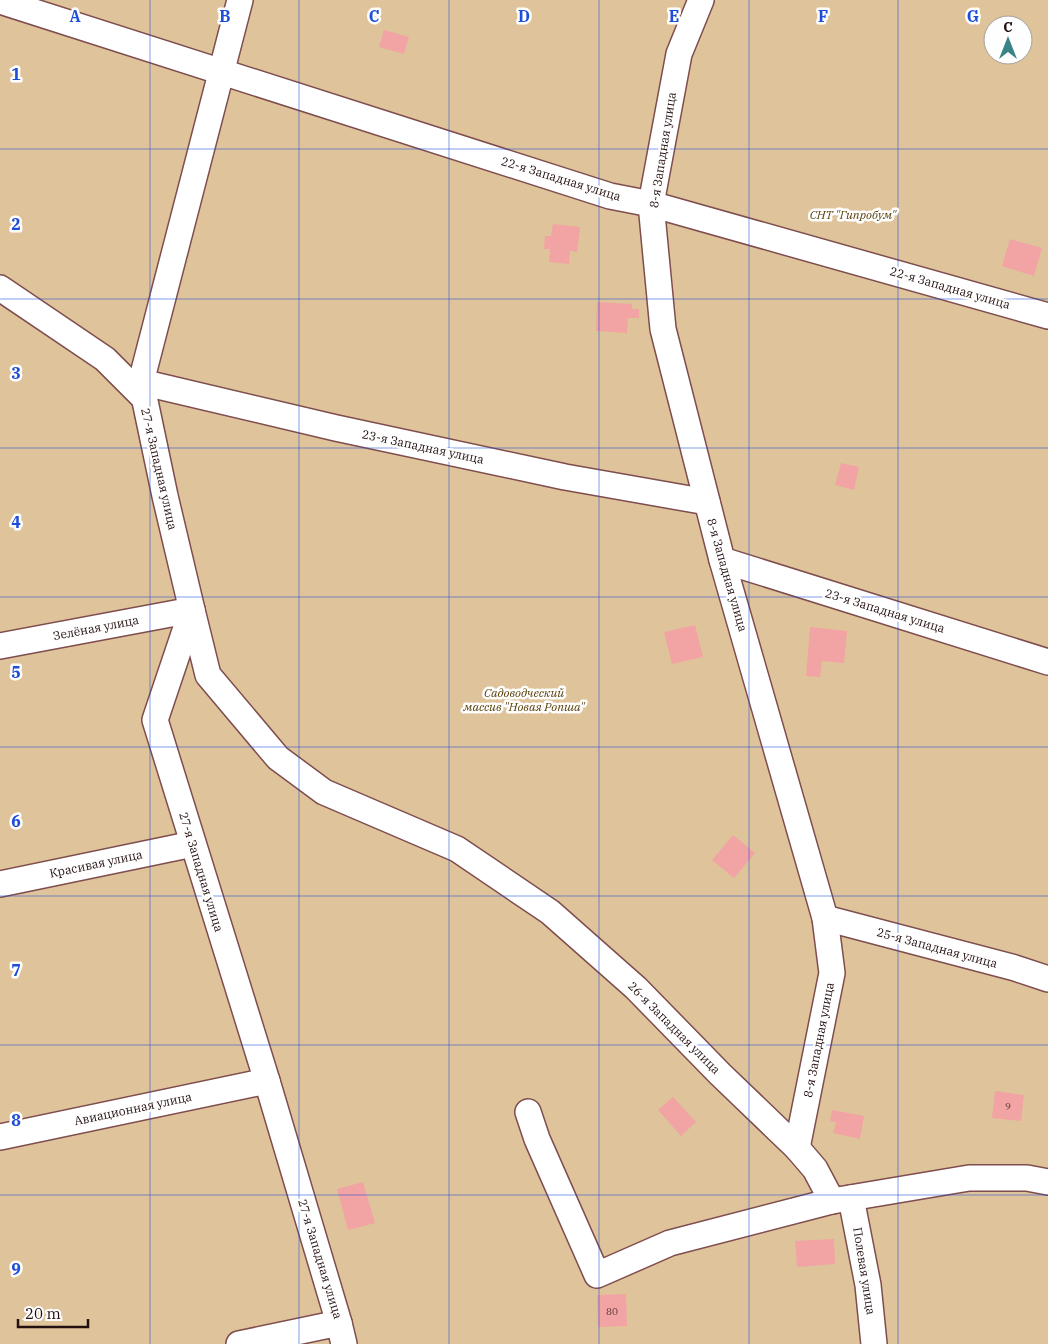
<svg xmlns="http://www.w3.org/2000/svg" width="1048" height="1344" font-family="'IBM Plex Serif',serif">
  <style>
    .green { fill: #dfc49b; fill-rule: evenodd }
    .building { fill: #f2a3a3 }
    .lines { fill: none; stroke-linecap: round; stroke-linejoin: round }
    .minor-casing { stroke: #7f4d4e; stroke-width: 28 }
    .minor { stroke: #fff; stroke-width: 25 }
    .grid { fill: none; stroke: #1d4ed8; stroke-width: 1; stroke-opacity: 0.55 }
    .labels { text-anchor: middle; stroke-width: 5; stroke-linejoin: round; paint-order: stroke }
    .number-label { font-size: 10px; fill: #573434 }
    .street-label { font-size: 12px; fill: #230f0f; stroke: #fefefe }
    .park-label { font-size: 12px; font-style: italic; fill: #5a3f0a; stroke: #fefefe }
    .grid-label { font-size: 16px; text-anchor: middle; font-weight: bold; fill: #1d4ed8; stroke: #fefefe; stroke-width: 5; stroke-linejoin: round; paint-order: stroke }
  </style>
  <rect width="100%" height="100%" fill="#f8d3d3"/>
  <!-- green -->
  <path class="green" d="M 0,0 L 1048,0 L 1048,1344 L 0,1344 ZM 993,25 L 1023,25 L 1023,55 L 993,55 Z"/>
  <!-- building -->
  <g class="building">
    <polygon points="384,30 409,37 404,54 379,47"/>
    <polygon points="553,224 580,227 577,252 570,251 569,264 549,262 550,249 544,249 545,236 551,236"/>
    <polygon points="1010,239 1042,248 1034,276 1002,266"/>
    <polygon points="597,302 632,304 632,309 639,309 639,318 628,318 627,333 596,331"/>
    <polygon points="841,463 859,467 854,490 835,485"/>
    <polygon points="695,625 703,657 672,664 664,632"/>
    <polygon points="810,627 847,631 844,663 822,661 820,677 806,676"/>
    <polygon points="733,835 755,853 734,878 712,860"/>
    <polygon points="995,1091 1024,1095 1021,1121 992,1118"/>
    <polygon points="673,1097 696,1122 681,1136 658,1110"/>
    <polygon points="832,1110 864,1116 860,1139 833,1133 836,1122 830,1121"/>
    <polygon points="363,1182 375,1223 348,1230 337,1189"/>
    <polygon points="834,1239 835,1264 797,1267 795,1241"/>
    <polygon points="626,1294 627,1326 598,1327 597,1295"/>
  </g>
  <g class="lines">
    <defs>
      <g id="minor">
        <polyline points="240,0 141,382 165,496 192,610 155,720 267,1081 339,1323 344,1344"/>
        <polyline points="701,0 679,54 651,204 663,329 722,560 825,918 832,973 797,1148"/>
        <polyline points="0,1 610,196 651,204 1048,316"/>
        <polyline points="0,288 105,359 143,397"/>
        <polyline points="141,382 336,428 565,477 707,502"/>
        <polyline points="722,560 1048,662"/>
        <polyline points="0,646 192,610 208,675 278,758 324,792 457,849 550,912 636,988 720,1074 797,1148 815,1169 832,1201 670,1243 597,1275 537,1139 528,1112"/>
        <polyline points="0,884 193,844"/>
        <polyline points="825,918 1015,968 1048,979"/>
        <polyline points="0,1137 267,1081"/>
        <polyline points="851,1198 868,1285 874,1344"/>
        <polyline points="832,1201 969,1178 1027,1178 1048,1182"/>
        <polyline points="239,1344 339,1323"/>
      </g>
    </defs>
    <!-- minor casing -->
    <use href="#minor" class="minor-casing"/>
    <!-- minor -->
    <use href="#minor" class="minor"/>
  </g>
  <!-- grid -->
  <path class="grid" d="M 150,0 L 150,1344M 299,0 L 299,1344M 449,0 L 449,1344M 599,0 L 599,1344M 749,0 L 749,1344M 898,0 L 898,1344M 0,149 L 1048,149M 0,299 L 1048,299M 0,448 L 1048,448M 0,597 L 1048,597M 0,747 L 1048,747M 0,896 L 1048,896M 0,1045 L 1048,1045M 0,1195 L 1048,1195"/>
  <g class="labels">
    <!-- number labels -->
    <g class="number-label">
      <text x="1008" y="1110">9</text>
      <text x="612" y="1315">80</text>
    </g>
    <!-- street labels -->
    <g class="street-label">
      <text transform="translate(663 150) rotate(-81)" y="4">8-я Западная улица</text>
      <text transform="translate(561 179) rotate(17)" y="4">22-я Западная улица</text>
      <text transform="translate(950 288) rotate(16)" y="4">22-я Западная улица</text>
      <text transform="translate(423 447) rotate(12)" y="4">23-я Западная улица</text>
      <text transform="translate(159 469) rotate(77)" y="4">27-я Западная улица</text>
      <text transform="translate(727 575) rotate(74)" y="4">8-я Западная улица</text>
      <text transform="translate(885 611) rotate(17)" y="4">23-я Западная улица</text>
      <text transform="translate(96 628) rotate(-11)" y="4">Зелёная улица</text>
      <text transform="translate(96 864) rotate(-12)" y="4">Красивая улица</text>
      <text transform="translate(201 872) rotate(73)" y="4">27-я Западная улица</text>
      <text transform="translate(937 948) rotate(15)" y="4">25-я Западная улица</text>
      <text transform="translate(674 1028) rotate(45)" y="4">26-я Западная улица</text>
      <text transform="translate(819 1040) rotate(-79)" y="4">8-я Западная улица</text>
      <text transform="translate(133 1109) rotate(-12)" y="4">Авиационная улица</text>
      <text transform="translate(320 1259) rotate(73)" y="4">27-я Западная улица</text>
      <text transform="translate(864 1271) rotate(81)" y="4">Полевая улица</text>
    </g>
    <!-- park labels -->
    <g class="park-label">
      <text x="853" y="219">СНТ "Гипробум"</text>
      <text x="524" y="697">Садоводческий<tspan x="524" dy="14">массив "Новая Ропша"</tspan></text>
    </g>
  </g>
  <g class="grid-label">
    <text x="75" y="22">A</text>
    <text x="225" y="22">B</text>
    <text x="374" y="22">C</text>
    <text x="524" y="22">D</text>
    <text x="674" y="22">E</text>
    <text x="823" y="22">F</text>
    <text x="973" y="22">G</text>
    <text x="16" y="80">1</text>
    <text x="16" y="230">2</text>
    <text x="16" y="379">3</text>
    <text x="16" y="528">4</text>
    <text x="16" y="678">5</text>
    <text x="16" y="827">6</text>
    <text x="16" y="976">7</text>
    <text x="16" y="1126">8</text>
    <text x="16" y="1275">9</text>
  </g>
  <!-- north arrow -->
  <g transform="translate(1008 40)"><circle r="24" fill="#fefefe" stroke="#a69e9e"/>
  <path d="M0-4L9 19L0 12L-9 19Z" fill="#3b8486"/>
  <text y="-8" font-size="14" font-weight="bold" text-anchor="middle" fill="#230f0f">С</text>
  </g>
  <!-- scale -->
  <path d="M18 1319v8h70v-8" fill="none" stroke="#230f0f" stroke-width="2.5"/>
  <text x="25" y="1319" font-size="15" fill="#230f0f" stroke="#fefefe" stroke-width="4" paint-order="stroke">20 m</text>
</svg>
